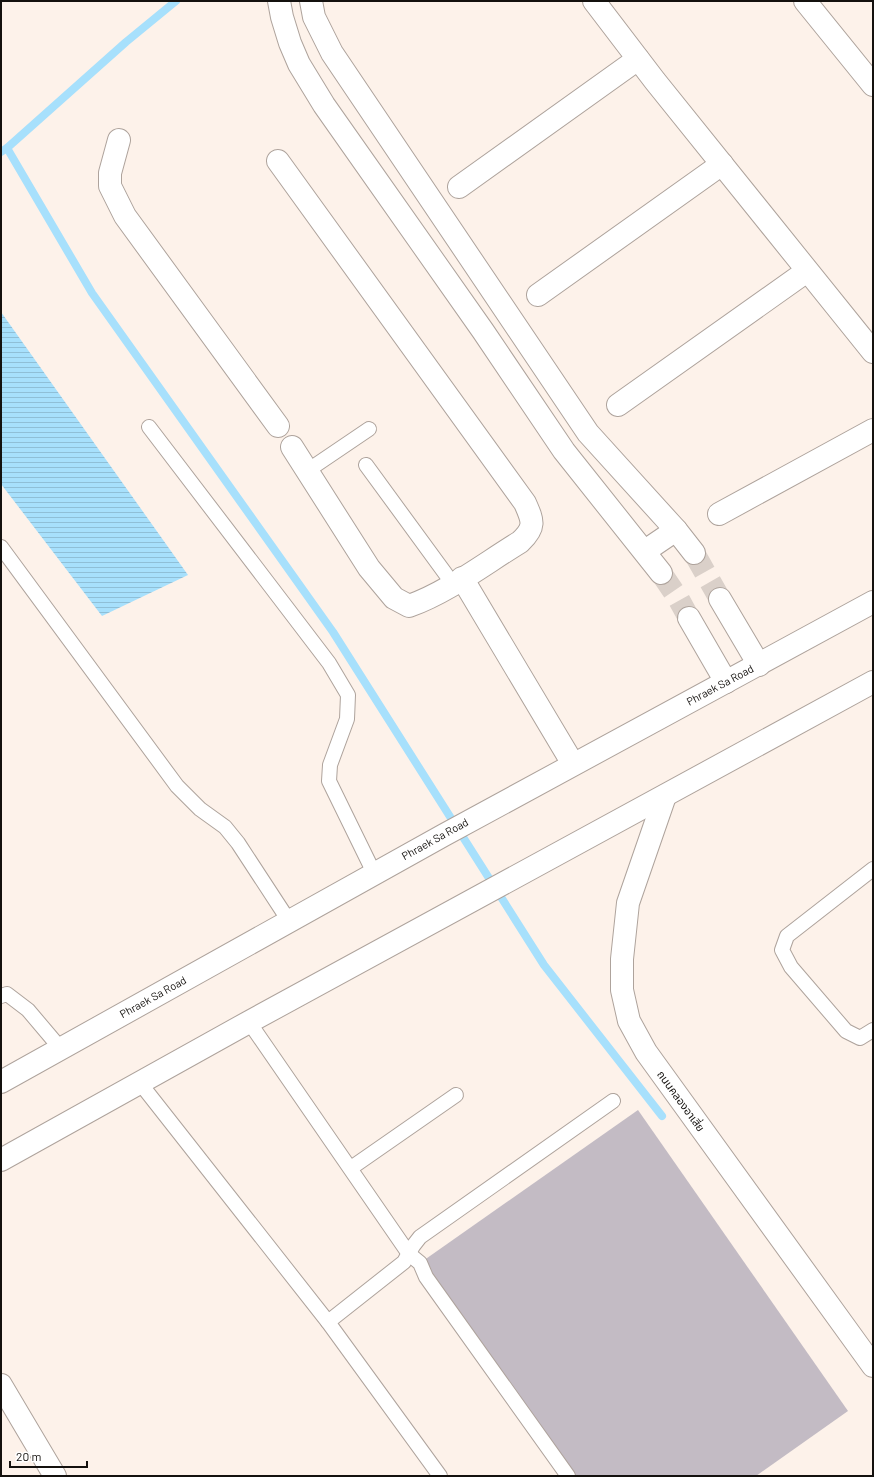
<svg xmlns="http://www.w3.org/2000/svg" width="874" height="1477" font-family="Barlow,'Noto Sans Thai',sans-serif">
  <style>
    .water { fill: url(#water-rules) }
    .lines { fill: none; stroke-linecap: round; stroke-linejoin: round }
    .stream { stroke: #a7e0fc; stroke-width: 8 }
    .building { fill: #c3bbc4 }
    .minor-tunnel { stroke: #dad0c9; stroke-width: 22; stroke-dasharray: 22 11; stroke-linecap: butt }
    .service-casing { stroke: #aea39c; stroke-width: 16 }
    .minor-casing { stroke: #aea39c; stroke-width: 24 }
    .tertiary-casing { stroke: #aea39c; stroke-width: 24 }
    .secondary-casing { stroke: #aea39c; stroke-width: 24 }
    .service { stroke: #fff; stroke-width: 14 }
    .minor { stroke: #fff; stroke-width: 22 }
    .tertiary { stroke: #fff; stroke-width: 22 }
    .secondary { stroke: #fff; stroke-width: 22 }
    .labels { text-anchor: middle; stroke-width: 3; stroke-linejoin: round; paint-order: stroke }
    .street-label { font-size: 11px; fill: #14110e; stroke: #fff }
  </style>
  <defs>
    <pattern id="water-rules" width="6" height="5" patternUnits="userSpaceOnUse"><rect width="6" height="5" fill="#a7e0fc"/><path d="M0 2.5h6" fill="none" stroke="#8fbfd7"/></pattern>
  </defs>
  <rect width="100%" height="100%" fill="#fdf2ea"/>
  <!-- water -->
  <polygon class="water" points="1,312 188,575 102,616 1,484"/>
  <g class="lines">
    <!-- stream -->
    <g class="stream">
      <polyline points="7,148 126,42 176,1"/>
      <polyline points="1,152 7,148 92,293 333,632 544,965 662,1116"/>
    </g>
  </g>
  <!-- building -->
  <polygon class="building" points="638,1110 848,1411 756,1476 569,1476 420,1263"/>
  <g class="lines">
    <!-- minor-tunnel -->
    <g class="minor-tunnel">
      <polyline points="694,553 720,599"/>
      <polyline points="661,573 678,598 689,618"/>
    </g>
    <defs>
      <g id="service">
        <polyline points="149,427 329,663 348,695 347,719 330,765 329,781 374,873"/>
        <polyline points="366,465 453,584"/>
        <polyline points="307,471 369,429"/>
        <polyline points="1,547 177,786 200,809 225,827 238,843 289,921"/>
        <polyline points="873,869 787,936 782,950 791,967 846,1031 860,1038 873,1030"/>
        <polyline points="1,996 7,994 28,1010 61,1049"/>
        <polyline points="249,1022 409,1254 420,1263 426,1277 568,1476"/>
        <polyline points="140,1083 328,1322 440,1476"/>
        <polyline points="351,1168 456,1095"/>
        <polyline points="328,1322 404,1262 413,1246 420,1237 613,1101"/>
      </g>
      <g id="minor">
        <polyline points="279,1 282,17 290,43 299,64 324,105 483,331 564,451 661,573"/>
        <polyline points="311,1 314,17 332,53 588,433 676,530 694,553"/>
        <polyline points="594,1 655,81 873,352"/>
        <polyline points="805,1 873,85"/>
        <polyline points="119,140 110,173 110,186 125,216 278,426"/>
        <path d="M 278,161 L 525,503 C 533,521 536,527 520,542 C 484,564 448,592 409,606 L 394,598 L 369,568 L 292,447"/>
        <polyline points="459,187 638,59"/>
        <polyline points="538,295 722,164"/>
        <polyline points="618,405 807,271"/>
        <polyline points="719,514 873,430"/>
        <polyline points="645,551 676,530"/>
        <polyline points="462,578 573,764"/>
        <polyline points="720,599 759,665"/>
        <polyline points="689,618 726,682"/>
        <polyline points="1,1385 55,1476"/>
      </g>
      <polyline id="tertiary" points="665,796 628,903 622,959 622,990 629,1021 646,1052 873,1366"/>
      <g id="secondary">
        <polyline points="1,1082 444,835 873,602"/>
        <polyline points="1,1160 249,1022 873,682"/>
      </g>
    </defs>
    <!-- service casing -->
    <use href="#service" class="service-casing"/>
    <!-- minor casing -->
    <use href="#minor" class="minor-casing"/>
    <!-- tertiary casing -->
    <use href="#tertiary" class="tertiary-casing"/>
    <!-- secondary casing -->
    <use href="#secondary" class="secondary-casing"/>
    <!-- service -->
    <use href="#service" class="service"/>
    <!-- minor -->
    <use href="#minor" class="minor"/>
    <!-- tertiary -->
    <use href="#tertiary" class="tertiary"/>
    <!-- secondary -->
    <use href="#secondary" class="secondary"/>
  </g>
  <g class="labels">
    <!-- street labels -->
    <g class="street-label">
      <text transform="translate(720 685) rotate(-28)" y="4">Phraek Sa Road</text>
      <text transform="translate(435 839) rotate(-29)" y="4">Phraek Sa Road</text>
      <text transform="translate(153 997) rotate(-29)" y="4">Phraek Sa Road</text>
      <text transform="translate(681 1101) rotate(54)" y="4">ถนนคลองอาเสี่ย</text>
    </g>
  </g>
  <!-- border -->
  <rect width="874" height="1477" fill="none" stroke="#14110e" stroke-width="4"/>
  <!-- scale -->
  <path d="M10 1461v6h77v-6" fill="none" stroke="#14110e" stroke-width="2"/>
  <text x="16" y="1461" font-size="12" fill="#14110e" stroke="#ffffff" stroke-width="3" paint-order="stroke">20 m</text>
</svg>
